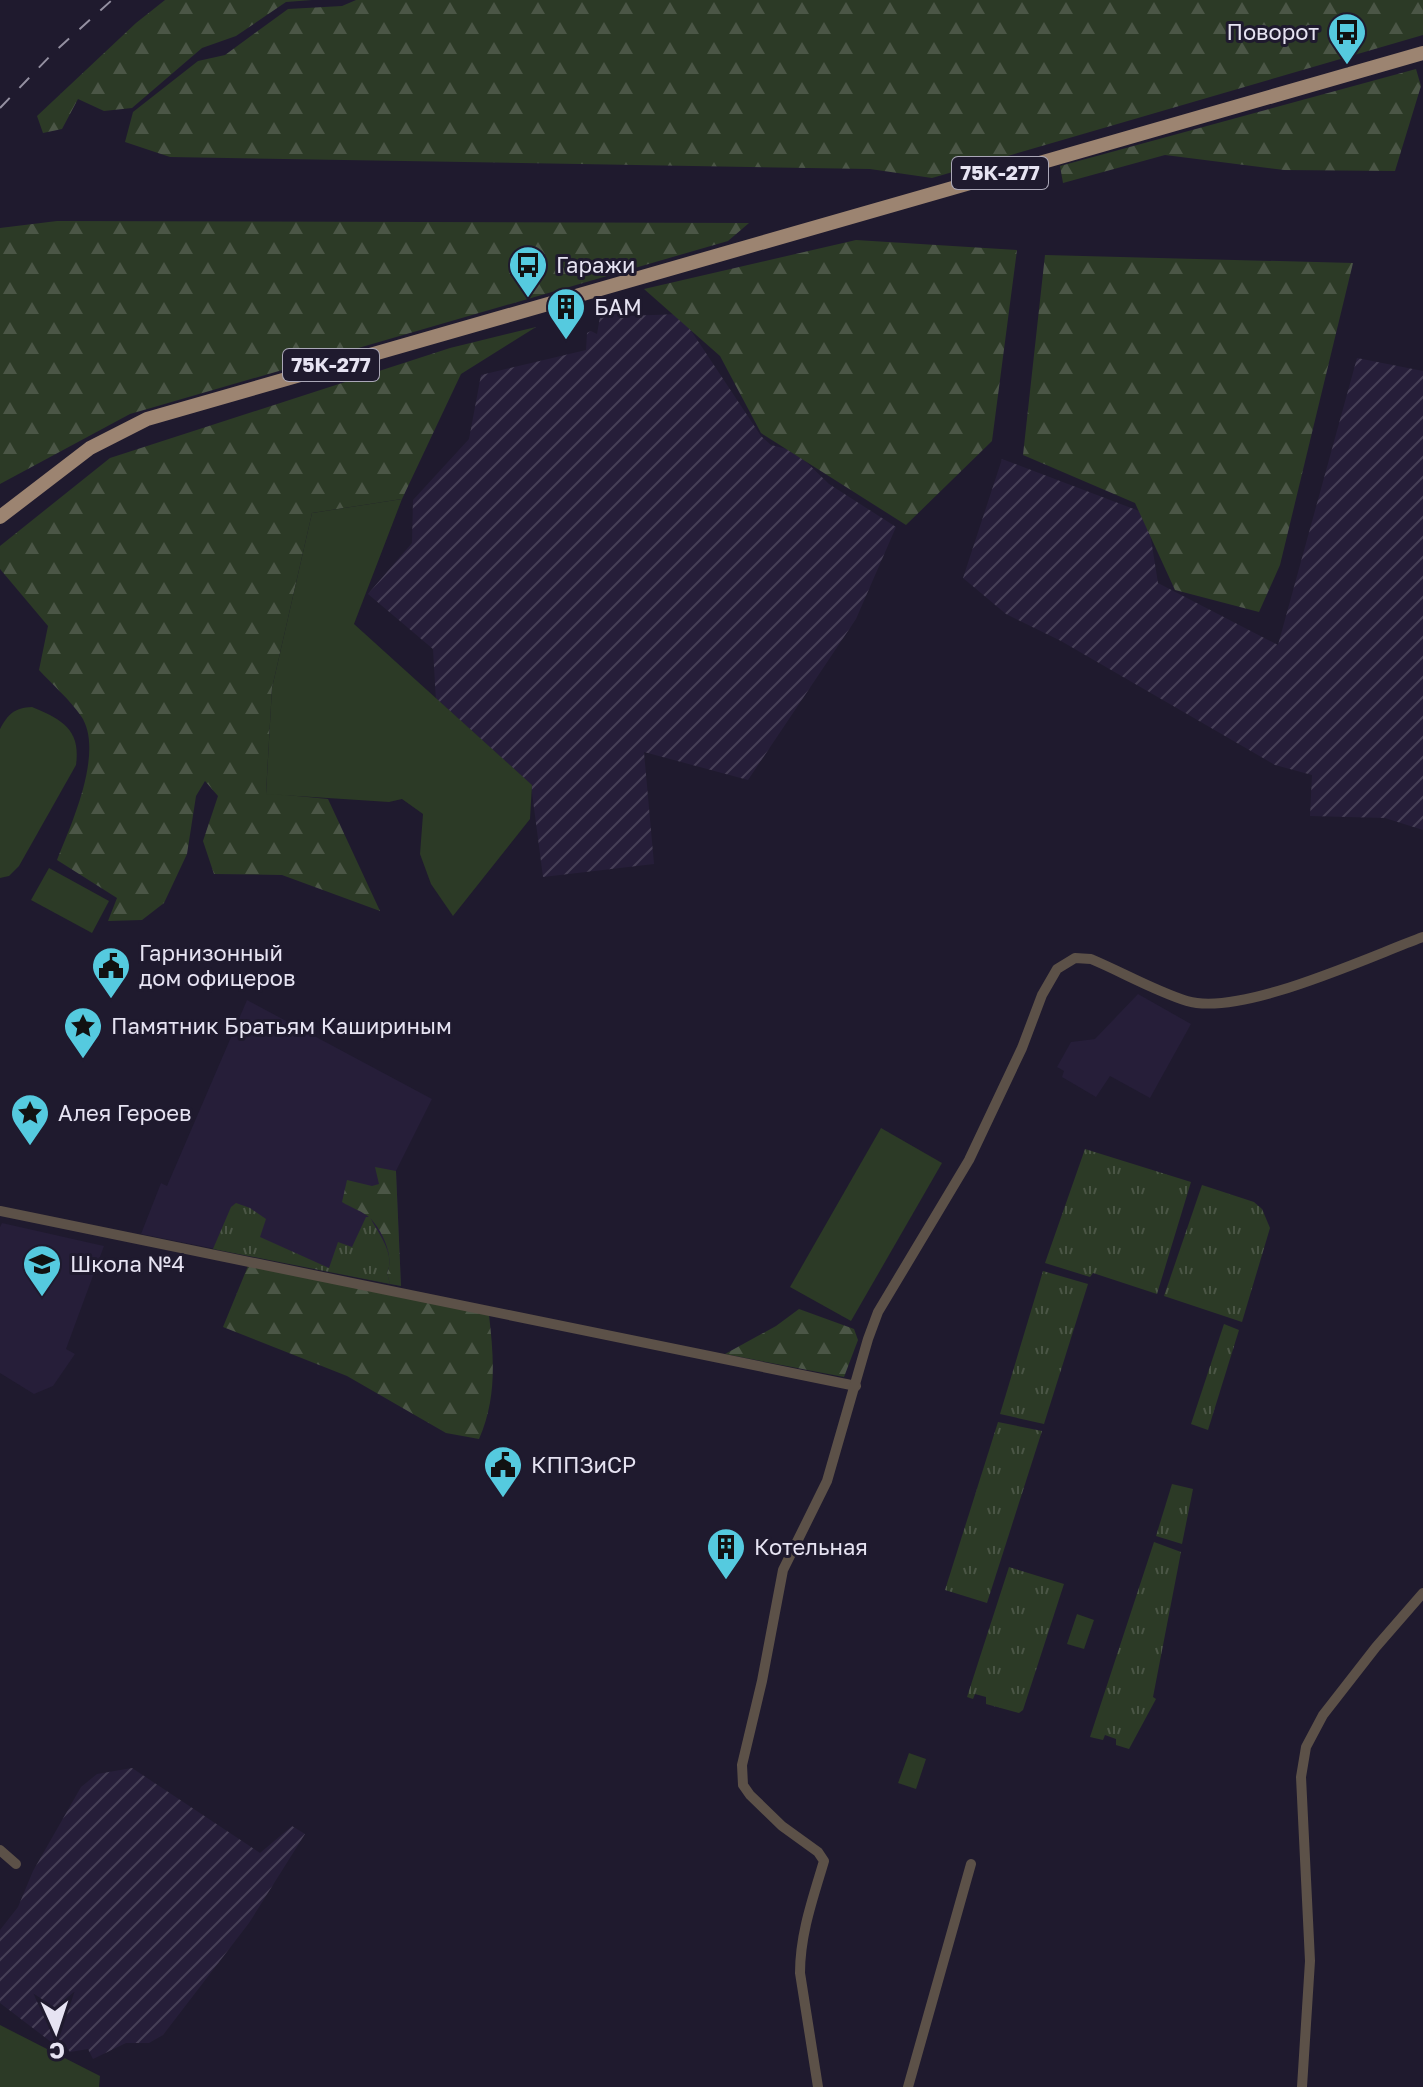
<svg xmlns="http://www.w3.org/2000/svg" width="1423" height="2087" font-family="'Golos Text',sans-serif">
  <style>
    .built { fill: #261e39 }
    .industrial { fill: url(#industrial-furrows) }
    .grass { fill: url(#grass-tufts) }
    .forest { fill: url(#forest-firs) }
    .garden { fill: #2c3a26 }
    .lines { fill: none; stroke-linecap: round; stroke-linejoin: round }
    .minor { stroke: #5c5148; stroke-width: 10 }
    .major { stroke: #9c8471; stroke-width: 14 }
    .rail { stroke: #9490a1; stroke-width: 2; stroke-dasharray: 14 14; stroke-linecap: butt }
    .labels { text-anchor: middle; stroke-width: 6; stroke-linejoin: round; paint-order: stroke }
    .shield { fill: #1f1a2e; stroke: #aaa7b7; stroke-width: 2 }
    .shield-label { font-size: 20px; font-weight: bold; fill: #e6e3f2 }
    .poi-label { font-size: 22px; fill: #e6e3f2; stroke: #1f1a2e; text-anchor: start }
  </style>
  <defs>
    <pattern id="industrial-furrows" width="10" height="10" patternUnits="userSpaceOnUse" patternTransform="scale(2)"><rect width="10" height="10" fill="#261e39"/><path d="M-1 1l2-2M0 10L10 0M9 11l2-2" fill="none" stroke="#463f56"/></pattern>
    <pattern id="grass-tufts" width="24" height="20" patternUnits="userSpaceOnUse" patternTransform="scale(2)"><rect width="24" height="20" fill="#2c3a26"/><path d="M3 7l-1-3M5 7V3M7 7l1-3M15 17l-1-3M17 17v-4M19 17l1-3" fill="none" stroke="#4b5646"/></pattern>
    <pattern id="forest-firs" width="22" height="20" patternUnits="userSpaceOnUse" patternTransform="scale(2)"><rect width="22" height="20" fill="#2c3a26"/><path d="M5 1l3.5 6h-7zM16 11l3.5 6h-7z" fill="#4b5646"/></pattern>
  </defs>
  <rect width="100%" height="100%" fill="#1f1a2e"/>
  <!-- built -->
  <g class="built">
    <polygon points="1138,994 1191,1024 1150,1098 1110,1076 1096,1097 1062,1077 1064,1071 1057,1067 1071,1042 1095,1039"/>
    <polygon points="247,1000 432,1099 396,1171 401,1286 141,1234 161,1183 167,1186"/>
    <polygon points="2,1223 104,1246 66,1349 75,1354 53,1386 34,1394 0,1373 0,1227"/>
  </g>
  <!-- industrial -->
  <g class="industrial">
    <polygon points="601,311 627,316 680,314 761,436 771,445 795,451 829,484 896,527 856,619 748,780 644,752 654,864 543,877 531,785 436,701 433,649 368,594 412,543 413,500 469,439 481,375 586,350 587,333 591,331 597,334"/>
    <polygon points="1357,358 1423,371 1423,830 1385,818 1310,816 1312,775 1275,765 1061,641 1006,614 963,578 1002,459 1147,514 1158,583 1278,645"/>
    <polygon points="132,1768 260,1853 292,1826 305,1834 249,1923 163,2035 149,2043 126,2043 93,2059 88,2049 70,2052 66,2047 52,2059 47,2052 55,2045 0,2003 0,1930 18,1907 33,1871 81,1787 97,1774"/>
  </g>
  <!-- grass -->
  <g class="grass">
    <polygon points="1085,1149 1191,1182 1157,1294 1093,1273 1090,1277 1045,1263"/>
    <polygon points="1202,1185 1254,1202 1262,1209 1270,1228 1242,1322 1164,1296"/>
    <path d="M 236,1203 L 250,1208 L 266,1219 L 260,1237 L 329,1268 L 338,1242 L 352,1247 L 366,1217 L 370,1217 C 378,1234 396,1253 387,1273 L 390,1284 L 213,1249 L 231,1207 Z"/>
    <polygon points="1043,1271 1088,1284 1044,1424 1000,1414"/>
    <polygon points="1224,1324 1239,1330 1208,1430 1191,1424"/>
    <polygon points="998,1422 1042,1431 987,1603 945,1590"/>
    <polygon points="1172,1484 1193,1489 1182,1544 1156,1536"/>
    <polygon points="1154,1542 1181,1552 1153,1697 1156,1699 1129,1749 1116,1745 1116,1739 1105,1735 1103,1740 1090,1737"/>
    <polygon points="1009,1567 1064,1584 1023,1710 1019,1713 986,1704 986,1697 975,1694 973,1699 967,1697"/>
  </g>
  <!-- forest -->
  <g class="forest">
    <polygon points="165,0 312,0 286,2 236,36 202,48 132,108 104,111 78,99 62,129 43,133 37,116 136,23"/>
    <polygon points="356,0 1423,0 1423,35 932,178 870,169 170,157 125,142 133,112 198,61 225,55 288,9 342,6"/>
    <polygon points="1416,69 1421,86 1395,171 1284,170 1165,155 1063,183 1060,166"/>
    <polygon points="57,221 749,223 728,241 130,414 0,484 0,228"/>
    <polygon points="856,240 1017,250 992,441 906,525 761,433 720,356 644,289"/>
    <polygon points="1045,255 1353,263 1280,565 1259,612 1175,590 1135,503 1023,455"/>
    <path d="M 536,327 L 461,374 L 402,499 L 312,513 L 272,688 L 266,793 L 328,799 L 380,911 L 282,875 L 214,874 L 203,841 L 218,796 L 205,781 L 196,796 L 187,854 L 164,903 L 142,920 L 108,921 L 117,898 L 57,860 C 71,825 105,751 81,716 C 70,700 53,685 39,670 L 48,626 L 0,569 L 0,546 L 110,458 L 450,348 Z"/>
    <path d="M 375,1167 L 396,1171 L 401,1286 L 390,1284 L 387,1273 C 395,1257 382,1230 370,1218 C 364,1212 350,1207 342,1202 L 347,1180 L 372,1186 L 379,1184 Z"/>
    <path d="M 248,1266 L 489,1315 C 494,1358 497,1398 479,1439 L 446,1433 L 347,1376 L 223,1327 Z"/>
    <polygon points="799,1309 854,1329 858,1340 844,1377 725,1354 776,1326"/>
  </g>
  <!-- garden -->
  <g class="garden">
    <polygon points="402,499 354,624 532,785 530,819 453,916 431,884 420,854 423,814 402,799 389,802 266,794 272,688 312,513"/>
    <path d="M 32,707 C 61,719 81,729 76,765 L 19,866 L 9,876 L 0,878 L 0,729 C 8,714 14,708 32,707 Z"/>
    <polygon points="49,868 109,901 92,933 31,900"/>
    <polygon points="881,1128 942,1163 851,1321 790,1287"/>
    <polygon points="1077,1614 1094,1620 1084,1649 1067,1644"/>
    <polygon points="909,1753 926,1759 916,1789 898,1783"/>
    <polygon points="0,2025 100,2076 99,2087 0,2087"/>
  </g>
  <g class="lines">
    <!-- minor -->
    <g class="minor">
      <polyline points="0,1211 856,1386"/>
      <polyline points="0,1850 16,1864"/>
      <path d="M 818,2087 L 800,1973 C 800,1934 813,1898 824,1861 L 818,1852 L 782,1826 L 750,1795 L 743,1785 L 742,1765 L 762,1681 L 783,1570 L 827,1481 L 868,1339 L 878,1312 L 969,1160 L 1022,1048 L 1042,995 L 1057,969 L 1075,958 L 1091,959 C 1122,972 1155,991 1187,1001 C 1241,1017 1368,957 1423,937"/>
      <polyline points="908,2087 971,1864"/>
      <polyline points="1302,2087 1310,1961 1301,1777 1306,1747 1323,1715 1376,1647 1423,1593"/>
    </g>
    <!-- major -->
    <polyline class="major" points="0,517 90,448 147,419 1423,53"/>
    <!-- rail -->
    <polyline class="rail" points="0,108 53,53 112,0"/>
  </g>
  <!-- icons -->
  <defs>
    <symbol id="bus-pin" viewBox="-11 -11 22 30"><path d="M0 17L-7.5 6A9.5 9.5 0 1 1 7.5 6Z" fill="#55cadf" stroke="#1f1a2e"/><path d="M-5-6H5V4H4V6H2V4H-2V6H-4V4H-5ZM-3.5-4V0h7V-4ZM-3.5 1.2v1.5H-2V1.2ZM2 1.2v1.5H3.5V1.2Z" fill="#111"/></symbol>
    <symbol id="building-pin" viewBox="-11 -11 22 30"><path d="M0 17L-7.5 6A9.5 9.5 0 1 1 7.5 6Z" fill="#55cadf" stroke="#1f1a2e"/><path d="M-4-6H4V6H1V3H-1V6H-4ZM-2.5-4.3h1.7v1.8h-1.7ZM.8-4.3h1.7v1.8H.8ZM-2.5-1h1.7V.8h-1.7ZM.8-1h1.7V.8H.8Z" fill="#111"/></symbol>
    <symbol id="civic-pin" viewBox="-11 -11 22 30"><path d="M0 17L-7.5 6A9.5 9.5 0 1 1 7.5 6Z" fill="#55cadf" stroke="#1f1a2e"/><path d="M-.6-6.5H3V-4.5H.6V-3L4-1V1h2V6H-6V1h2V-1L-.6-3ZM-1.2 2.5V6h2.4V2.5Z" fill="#111"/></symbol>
    <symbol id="sight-pin" viewBox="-11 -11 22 30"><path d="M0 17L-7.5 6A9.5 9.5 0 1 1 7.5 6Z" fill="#55cadf" stroke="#1f1a2e"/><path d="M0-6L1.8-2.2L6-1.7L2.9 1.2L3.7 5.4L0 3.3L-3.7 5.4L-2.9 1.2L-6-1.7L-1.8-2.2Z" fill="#111"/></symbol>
    <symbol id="school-pin" viewBox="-11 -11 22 30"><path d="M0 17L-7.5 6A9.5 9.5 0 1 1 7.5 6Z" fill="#55cadf" stroke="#1f1a2e"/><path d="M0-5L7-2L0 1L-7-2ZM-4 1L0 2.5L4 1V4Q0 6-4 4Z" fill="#111"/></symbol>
  </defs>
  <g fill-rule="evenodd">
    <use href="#bus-pin" x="1325" y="10" width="44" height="60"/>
    <use href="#bus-pin" x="506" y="243" width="44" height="60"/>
    <use href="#building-pin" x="544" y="285" width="44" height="60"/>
    <use href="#civic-pin" x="89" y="944" width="44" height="60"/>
    <use href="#sight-pin" x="61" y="1004" width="44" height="60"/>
    <use href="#sight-pin" x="8" y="1091" width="44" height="60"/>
    <use href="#school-pin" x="20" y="1242" width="44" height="60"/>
    <use href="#civic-pin" x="481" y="1443" width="44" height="60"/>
    <use href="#building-pin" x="704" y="1525" width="44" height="60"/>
  </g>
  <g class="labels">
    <!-- shield labels -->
    <g class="shield">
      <rect x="952" y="157" width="96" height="32" rx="6"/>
      <rect x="283" y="349" width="96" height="32" rx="6"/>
    </g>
    <g class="shield-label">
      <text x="1000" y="180">75К-277</text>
      <text x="331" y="372">75К-277</text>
    </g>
    <!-- poi labels -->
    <g class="poi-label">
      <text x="1319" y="40" text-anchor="end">Поворот</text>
      <text x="556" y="273">Гаражи</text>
      <text x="594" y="315">БАМ</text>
      <text x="139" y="961">Гарнизонный<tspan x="139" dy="25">дом офицеров</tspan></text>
      <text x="111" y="1034">Памятник Братьям Кашириным</text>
      <text x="58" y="1121">Алея Героев</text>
      <text x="70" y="1272">Школа №4</text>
      <text x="531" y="1473">КППЗиСР</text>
      <text x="754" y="1555">Котельная</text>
    </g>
  </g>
  <!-- north arrow -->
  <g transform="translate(56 2031) rotate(177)" stroke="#1f1a2e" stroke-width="6" paint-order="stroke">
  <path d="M0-6L14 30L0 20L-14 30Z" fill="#e6e3f2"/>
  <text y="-12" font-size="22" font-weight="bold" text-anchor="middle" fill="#e6e3f2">С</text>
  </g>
</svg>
